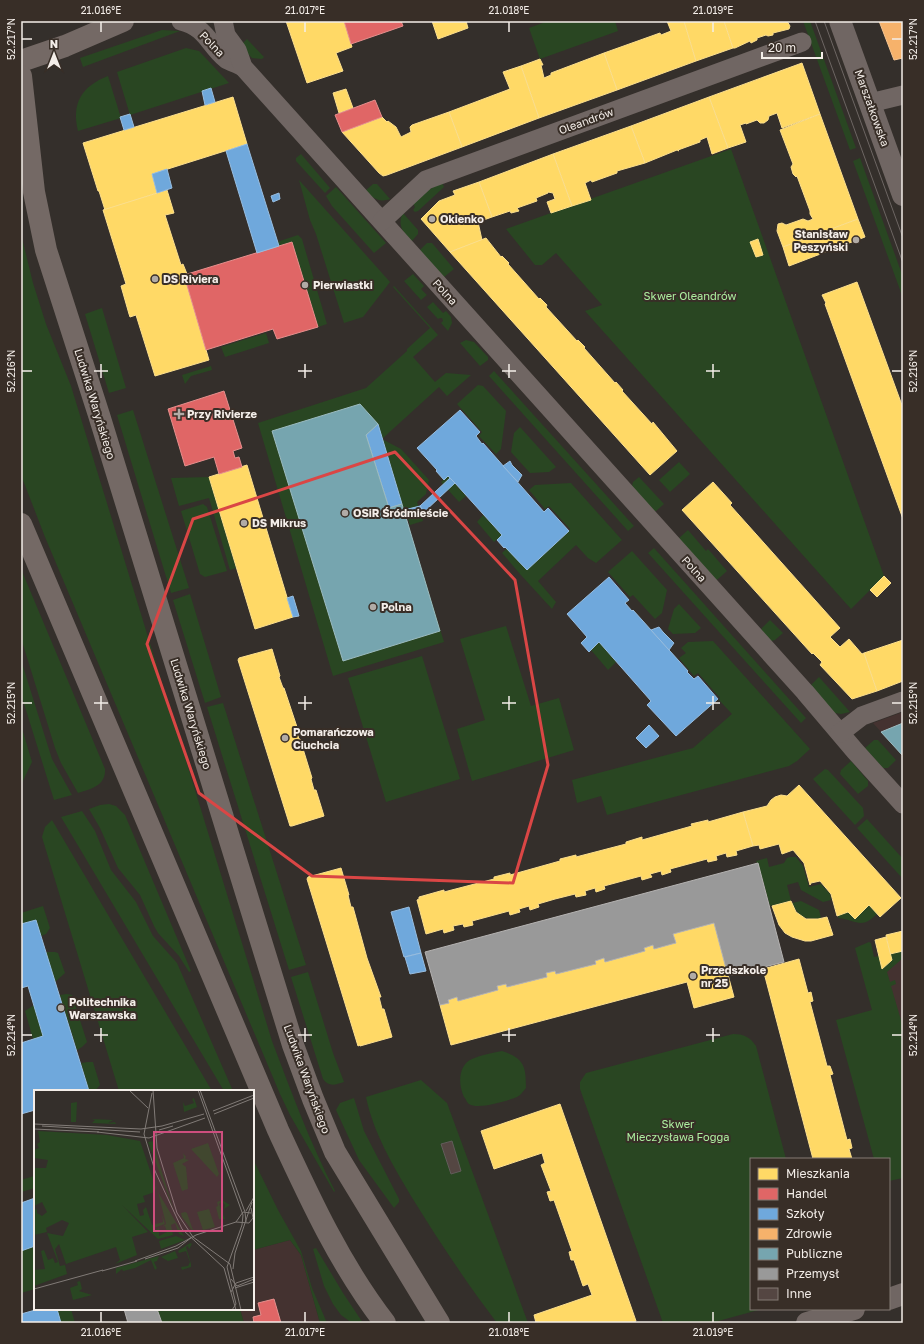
<svg xmlns="http://www.w3.org/2000/svg" width="924" height="1344" font-family="'Golos Text',sans-serif">
  <style>
    .commercial { fill: #443230 }
    .green { fill: #294622 }
    .homes { fill: #ffd966; stroke: #fcdf8d }
    .shops { fill: #e06666; stroke: #e68f8d }
    .schools { fill: #6fa8dc; stroke: #97bde0 }
    .health { fill: #f6b26b; stroke: #f5c491 }
    .public { fill: #76a5af; stroke: #9cbbc0 }
    .industry { fill: #999; stroke: #b4b2b1 }
    .building { fill: #544642; stroke: #615c5a }
    .lines { fill: none; stroke-linecap: round; stroke-linejoin: round }
    .minor { stroke: #706663; stroke-width: 19 }
    .tertiary { stroke: #706663; stroke-width: 22 }
    .secondary { stroke: #746965; stroke-width: 22 }
    .tram { stroke: #6d6663; stroke-width: 1 }
    .marked { fill: none; stroke: #da4645; stroke-width: 3; stroke-linejoin: round }
    .ticks { fill: none; stroke: #f4eee9; stroke-width: 1.5 }
    .poi-dot { fill: #b1aba6; stroke: #382e27; stroke-width: 1.5 }
    .labels { text-anchor: middle; stroke-width: 4; stroke-linejoin: round; paint-order: stroke }
    .street-label { font-size: 11px; fill: #f4eee9; stroke: #382e27 }
    .poi-label { font-size: 11px; font-weight: bold; fill: #f4eee9; stroke: #382e27; text-anchor: start }
    .park-label { font-size: 11px; fill: #acee9f; stroke: #382e27 }
    .inset-road { fill: none; stroke: #817b77; stroke-width: 1 }
    .view { fill: #ce4e7e; fill-opacity: 0.15; stroke: #ce4e7e; stroke-width: 2 }
    .inset-edge { fill: none; stroke: #f4eee9; stroke-width: 2 }
    .neatline { fill: none; stroke: #f4eee9; stroke-width: 1.5 }
    .ticks-label { font-size: 10px; text-anchor: middle; fill: #f4eee9 }
  </style>
  <rect width="100%" height="100%" fill="#342f2b"/>
  <!-- commercial -->
  <g class="commercial">
    <polygon points="903,712 903,756 873,723"/>
    <polygon points="903,956 903,1036 886,971"/>
    <polygon points="290,1240 301,1255 320,1323 244,1323 240,1309 253,1309 253,1250"/>
  </g>
  <!-- green -->
  <g class="green">
    <polygon points="548,21 615,21 618,31 540,59 529,28"/>
    <polygon points="803,21 810,21 856,148 850,150"/>
    <polygon points="162,30 180,31 83,67 80,58"/>
    <polygon points="247,39 264,57 262,59 252,58 240,46"/>
    <polygon points="186,48 199,51 229,83 130,115 117,72"/>
    <path d="M 108,76 L 121,118 L 78,131 C 71,103 82,86 108,76 Z"/>
    <polygon points="731,149 884,576 851,609 585,311 602,305 556,253 542,265 535,265 506,229"/>
    <polygon points="301,154 330,188 325,193 296,161 296,158"/>
    <polygon points="860,158 903,277 903,298 853,161"/>
    <polygon points="299,180 390,282 363,317 344,323 316,234 310,220"/>
    <polygon points="442,182 444,187 418,211 415,212 413,210 415,207 413,203 425,192"/>
    <path d="M 373,184 L 377,184 L 390,199 C 379,203 373,198 365,191 Z"/>
    <polygon points="336,187 386,243 374,253 332,206 326,196"/>
    <path d="M 403,213 L 418,230 L 418,234 L 411,242 C 403,232 397,225 403,213 Z"/>
    <path d="M 21,234 L 33,283 L 46,324 L 71,386 L 272,1041 C 291,1091 310,1143 335,1191 L 334,1192 L 290,1115 L 280,1094 L 45,537 L 21,475 Z"/>
    <polygon points="298,235 302,239 327,324 318,327 292,243 279,246 277,242"/>
    <polygon points="427,243 432,243 454,269 444,277 419,251"/>
    <polygon points="413,274 424,286 421,289 427,295 421,300 404,281"/>
    <polygon points="394,286 438,335 413,357 435,382 446,373 471,375 447,396 439,387 382,439 401,449 429,480 426,494 417,502 423,521 410,525 408,518 406,518 444,642 333,676 258,423 366,388 407,351 407,349 430,328 393,287"/>
    <polygon points="433,302 443,313 446,311 451,317 452,323 448,331 441,323 443,321 442,318 440,318 438,319 427,307"/>
    <polygon points="102,308 126,388 109,393 85,314"/>
    <polygon points="266,333 269,343 225,357 221,347"/>
    <polygon points="466,340 474,342 488,357 488,360 480,366 460,343"/>
    <polygon points="211,366 212,370 191,376 185,384 182,375"/>
    <polygon points="494,371 634,526 628,531 489,376"/>
    <polygon points="478,385 483,386 506,411 501,449 496,454 479,436 482,432 457,404"/>
    <polygon points="133,410 189,588 171,593 117,415"/>
    <polygon points="520,427 556,467 549,472 530,473 511,452 514,433"/>
    <polygon points="679,462 690,474 670,492 659,480"/>
    <polygon points="448,476 466,496 459,502 441,482"/>
    <polygon points="209,477 236,568 230,570 209,498 179,506 171,478"/>
    <polygon points="639,477 664,504 656,511 653,511 632,486 633,482"/>
    <polygon points="571,483 622,540 596,563 588,558 576,545 538,581 556,602 552,609 520,574 502,553 507,548 527,570 569,531 570,529 549,506 545,509 529,490 535,485"/>
    <polygon points="203,504 207,507 227,571 205,577 200,574 181,511"/>
    <polygon points="483,515 502,535 494,542 477,522"/>
    <polygon points="688,530 706,551 708,549 727,571 718,579 716,580 678,539"/>
    <polygon points="654,548 806,718 801,723 648,553"/>
    <polygon points="632,551 667,590 662,613 655,619 633,595 630,597 608,572"/>
    <path d="M 21,569 L 105,769 C 106,786 91,789 78,793 L 61,763 L 55,748 L 21,638 Z"/>
    <polygon points="190,594 221,697 205,703 173,600"/>
    <polygon points="679,604 701,628 695,633 673,634 668,629 674,609"/>
    <polygon points="770,620 783,633 775,640 771,641 761,630 762,628"/>
    <polygon points="506,626 531,706 559,698 574,750 472,781 457,729 485,720 460,639"/>
    <polygon points="713,641 810,749 797,761 789,766 607,815 601,796 577,803 572,780 693,748 732,714 719,700 720,698 698,673 694,676 679,658 686,653 681,648 688,642"/>
    <polygon points="599,642 616,662 608,670 591,650"/>
    <polygon points="422,656 460,779 386,802 348,678"/>
    <polygon points="21,660 52,759 72,795 54,800 21,694"/>
    <polygon points="819,677 850,712 841,714 835,713 810,686"/>
    <polygon points="223,703 306,965 289,970 207,707"/>
    <polygon points="21,725 32,762 21,785"/>
    <polygon points="874,740 878,740 896,760 888,768 883,768 865,748"/>
    <polygon points="851,761 868,781 868,786 858,794 840,774 841,770"/>
    <polygon points="825,769 828,770 863,808 864,816 855,825 813,779"/>
    <polygon points="109,804 116,806 125,815 191,971 189,972 179,956 158,933 154,926 140,895 118,868 100,828 89,809 100,805"/>
    <polygon points="82,811 95,831 111,870 136,902 153,936 177,963 233,1091 224,1091 61,817"/>
    <polygon points="867,819 903,859 903,879 857,828"/>
    <polygon points="52,820 212,1091 119,1091 42,837 45,827"/>
    <polygon points="790,857 796,857 803,866 809,887 821,884 830,894 831,900 823,902 801,890 798,882 787,885 791,901 770,906 758,863 757,863 756,861 767,858 769,867 784,863 787,858"/>
    <path d="M 801,901 L 819,910 L 821,918 C 805,921 798,916 792,903 Z"/>
    <path d="M 869,905 L 877,914 C 861,930 857,920 838,918 L 839,915 L 848,912 L 855,919 Z"/>
    <polygon points="43,906 50,928 46,934 41,936 36,920 21,924 21,913"/>
    <polygon points="869,942 871,943 874,957 879,956 882,969 890,954 903,951 903,958 887,972 890,982 895,980 896,984 891,986 903,1027 903,1178 889,1181 889,1159 874,1159 836,1020 872,1010 855,948"/>
    <polygon points="46,952 55,952 58,953 65,973 55,982"/>
    <path d="M 308,972 L 333,1053 L 344,1082 C 335,1085 329,1087 323,1079 L 291,977 Z"/>
    <polygon points="67,994 72,995 87,1042 82,1047 77,1050 60,995"/>
    <polygon points="34,1005 43,1036 33,1039 25,1011"/>
    <path d="M 733,1034 C 744,1034 750,1037 756,1046 L 786,1159 L 751,1159 L 751,1309 L 762,1309 L 711,1323 L 663,1323 L 580,1089 L 580,1082 L 586,1073 Z"/>
    <path d="M 502,1051 C 524,1058 526,1066 526,1088 C 523,1091 521,1095 517,1097 C 507,1101 478,1110 469,1104 C 467,1103 466,1099 464,1097 C 458,1085 458,1065 472,1059 C 481,1055 492,1053 502,1051 Z"/>
    <polygon points="88,1062 93,1062 100,1085 95,1091 89,1091 81,1063"/>
    <path d="M 421,1080 L 447,1103 L 528,1323 L 497,1323 C 466,1282 438,1240 411,1196 C 393,1166 373,1132 366,1097 Z"/>
    <polygon points="354,1098 364,1131 399,1199 399,1202 394,1208 359,1160 336,1110 340,1103"/>
    <polygon points="253,1159 278,1210 301,1251 312,1288 327,1323 320,1323 301,1255 290,1240 253,1250"/>
    <polygon points="34,1176 35,1188 21,1192 21,1180"/>
    <polygon points="35,1246 35,1289 21,1293 21,1251"/>
    <polygon points="316,1248 343,1293 363,1323 352,1323 341,1315 333,1304 324,1286 313,1249"/>
    <polygon points="57,1309 71,1309 75,1323 61,1323"/>
    <polygon points="157,1309 240,1309 244,1323 162,1323"/>
  </g>
  <!-- homes -->
  <g class="homes">
    <polygon points="286,21 344,21 352,47 336,53 343,71 307,83"/>
    <polygon points="432,21 466,21 468,28 438,39"/>
    <polygon points="667,21 684,21 696,61 617,90 604,53 660,33 661,35 671,31"/>
    <polygon points="684,21 724,21 733,48 696,61"/>
    <polygon points="724,21 787,21 790,26 789,29 773,33 773,35 768,36 766,35 757,38 757,40 751,43 750,41 735,48 733,48"/>
    <polygon points="604,53 617,90 539,118 521,66 540,59 543,65 541,65 544,78 551,75 551,73"/>
    <polygon points="802,63 820,114 782,128 777,113 769,116 768,120 764,123 760,123 757,120 746,124 746,123 740,125 746,142 728,148 709,97"/>
    <polygon points="521,66 539,118 462,147 449,112 510,89 503,72"/>
    <polygon points="346,89 353,108 339,113 333,93"/>
    <polygon points="233,97 247,144 152,174 157,193 105,210 99,191 98,191 83,143"/>
    <polygon points="709,97 728,148 712,154 707,137 700,140 700,142 678,150 679,151 677,150 645,163 631,126"/>
    <polygon points="449,112 462,147 387,175 383,176 379,173 342,132 382,117 387,122 388,121 396,127 401,137 411,132 410,127 412,125"/>
    <polygon points="820,114 858,219 783,247 777,231 778,224 782,223 786,225 803,219 808,221 813,219 810,214 810,211 797,176 796,177 793,174 791,167 793,164 780,130"/>
    <polygon points="631,126 645,163 617,171 617,173 592,182 591,180 585,183 591,200 572,206 553,154"/>
    <polygon points="553,154 572,206 551,213 547,202 555,199 553,193 548,192 548,193 536,198 537,201 517,208 519,211 511,213 510,211 492,217 479,182"/>
    <polygon points="479,182 492,217 478,222 482,240 450,252 421,219 439,201 455,195 453,191"/>
    <polygon points="167,190 174,213 165,215 181,265 183,264 187,274 184,275 209,360 155,376 136,315 130,317 129,314 121,286 126,284 103,210"/>
    <polygon points="858,219 865,237 789,266 783,247"/>
    <polygon points="486,238 501,257 502,256 509,263 508,264 539,299 540,298 547,305 546,307 577,341 578,340 585,347 584,348 615,383 616,382 623,390 622,391 652,424 653,422 677,451 650,475 450,252"/>
    <polygon points="758,239 763,255 756,257 750,242"/>
    <polygon points="857,282 903,408 903,519 825,304 826,303 822,295"/>
    <polygon points="247,465 293,617 255,629 209,477"/>
    <polygon points="713,482 732,503 730,505 840,628 830,637 840,647 849,639 862,654 864,653 877,691 852,699 820,665 822,662 813,653 812,654 682,510"/>
    <polygon points="884,576 891,583 877,597 870,590"/>
    <polygon points="903,640 903,681 877,691 864,653"/>
    <polygon points="272,649 280,676 279,677 283,688 284,688 297,727 295,727 299,739 300,739 312,778 311,779 314,790 316,790 324,816 292,826 290,826 238,660 239,658"/>
    <polygon points="799,785 901,898 880,917 869,905 855,919 848,912 837,916 831,894 820,881 811,883 810,885 804,863 793,850 782,854 779,844 760,849 759,845 753,846 743,812 767,806 771,800 775,797 781,795 787,796"/>
    <polygon points="743,812 753,846 736,851 737,855 727,857 726,853 716,856 717,860 708,862 707,859 670,869 671,872 662,875 661,871 650,874 652,877 642,880 641,876 604,886 605,889 596,892 595,888 585,891 586,895 576,897 575,894 555,899 538,904 539,907 530,910 529,906 519,909 520,912 510,915 509,911 472,921 473,925 464,927 463,924 453,926 454,930 444,933 443,929 426,934 417,900 419,899 419,897 444,890 444,892 494,879 494,877 510,873 510,875 560,861 560,859 576,855 576,857 626,844 626,842 642,837 642,840 692,826 691,824 708,820 708,822"/>
    <polygon points="341,868 349,895 348,895 351,907 353,907 367,958 381,997 379,997 382,1009 384,1009 392,1037 360,1046 360,1045 358,1046 307,879 308,877"/>
    <polygon points="791,901 796,912 806,919 818,919 827,917 833,935 811,941 805,941 792,937 785,933 779,925 772,906"/>
    <polygon points="714,923 734,997 694,1008 687,982 451,1045 440,1005 449,1003 448,1000 457,997 458,1001 498,990 497,986 506,984 507,987 547,977 546,973 555,971 556,974 596,964 595,961 604,958 605,962 645,951 644,948 653,945 654,949 672,944 676,943 673,934"/>
    <polygon points="903,931 903,951 890,954 886,935"/>
    <polygon points="886,937 892,960 882,969 875,940"/>
    <polygon points="799,959 808,993 811,992 813,1001 810,1002 827,1066 830,1066 833,1074 830,1075 847,1140 850,1139 852,1148 849,1149 852,1159 813,1159 763,969"/>
    <polygon points="560,1104 636,1321 632,1323 536,1323 534,1315 592,1295 588,1284 583,1286 574,1260 571,1260 569,1252 572,1251 554,1200 550,1201 547,1192 551,1191 541,1165 545,1163 542,1153 494,1169 481,1131"/>
  </g>
  <!-- shops -->
  <g class="shops">
    <polygon points="344,21 401,21 403,26 351,44"/>
    <polygon points="375,100 382,117 342,132 335,115"/>
    <polygon points="292,242 318,327 277,339 273,329 206,350 184,275"/>
    <polygon points="224,391 242,448 233,451 235,458 239,457 242,467 219,474 214,457 185,466 168,409"/>
    <polygon points="274,1299 281,1323 254,1323 253,1317 261,1315 258,1303"/>
  </g>
  <!-- schools -->
  <g class="schools">
    <polygon points="211,88 215,102 205,105 202,91"/>
    <polygon points="130,114 134,127 124,130 120,117"/>
    <polygon points="247,144 279,246 257,253 226,151"/>
    <polygon points="167,169 172,188 157,193 152,174"/>
    <polygon points="279,193 280,199 273,202 271,196"/>
    <polygon points="460,410 480,432 476,436 482,444 483,443 544,512 548,508 569,531 527,570 505,547 504,548 497,540 502,535 455,483 448,476 444,480 436,471 437,470 417,448"/>
    <polygon points="378,424 402,504 389,508 366,435"/>
    <polygon points="510,461 512,465 522,475 518,482 503,466"/>
    <polygon points="450,478 455,483 424,512 420,506"/>
    <polygon points="420,506 424,512 406,517 404,510"/>
    <polygon points="609,577 629,600 625,603 632,611 633,610 688,671 687,672 694,679 698,676 718,699 676,736 647,705 651,701 599,642 589,652 581,643 587,637 567,614"/>
    <polygon points="293,596 299,616 293,617 287,598"/>
    <polygon points="659,627 663,632 674,643 669,650 651,630"/>
    <polygon points="649,725 659,736 646,748 636,738"/>
    <polygon points="409,907 421,953 404,957 391,912"/>
    <polygon points="36,920 89,1091 35,1091 35,1110 21,1114 21,1043 43,1036 28,986 21,988 21,924"/>
    <polygon points="421,953 426,971 410,974 405,957"/>
    <polygon points="35,1198 35,1246 21,1251 21,1203"/>
    <polygon points="39,1309 57,1309 61,1323 21,1323 21,1314"/>
  </g>
  <!-- health -->
  <polygon class="health" points="879,21 903,21 903,58 894,60"/>
  <!-- public -->
  <g class="public">
    <polygon points="360,404 378,424 366,435 389,508 402,504 440,631 343,661 272,431"/>
    <polygon points="903,723 903,756 881,732"/>
  </g>
  <!-- industry -->
  <g class="industry">
    <polygon points="758,863 784,962 728,976 714,923 673,934 676,943 672,944 654,949 653,945 644,948 645,951 605,962 604,958 595,961 596,964 556,974 555,971 546,973 547,977 507,987 506,984 497,986 498,990 458,1001 457,997 448,1000 449,1003 440,1005 425,952"/>
    <polygon points="124,1309 157,1309 162,1323 128,1323"/>
  </g>
  <!-- building -->
  <polygon class="building" points="452,1141 461,1171 451,1174 441,1144"/>
  <g class="lines">
    <!-- minor -->
    <g class="minor">
      <path d="M 181,21 C 206,27 209,45 226,59 C 231,62 238,64 243,67"/>
      <polyline points="223,21 226,35 237,50 243,67 805,692 855,751 903,804"/>
      <polyline points="870,103 903,95"/>
      <polyline points="382,221 426,180 802,42"/>
      <polyline points="840,733 862,716 903,701"/>
    </g>
    <!-- tertiary -->
    <g class="tertiary">
      <polyline points="840,21 903,195"/>
      <polyline points="889,1299 903,1294"/>
      <polyline points="807,1323 854,1309"/>
    </g>
    <!-- secondary -->
    <g class="secondary">
      <polyline points="21,61 65,46 123,21"/>
      <polyline points="21,76 34,192 46,250 99,415 293,1045 313,1099 335,1152 439,1323"/>
      <path d="M 21,524 L 278,1130 C 309,1197 340,1265 385,1323"/>
    </g>
    <!-- tram -->
    <g class="tram">
      <polyline points="815,21 903,263"/>
      <polyline points="824,21 903,238"/>
    </g>
  </g>
  <!-- marked area -->
  <path class="marked" d="M 395,452 L 515,580 L 548,765 L 513,883 L 312,876 L 199,793 L 147,644 L 193,519 Z"/>
  <!-- ticks -->
  <path class="ticks" d="M 101,22 L 101,32M 305,22 L 305,32M 509,22 L 509,32M 713,22 L 713,32M 22,39 L 32,39M 892,39 L 902,39M 101,364 L 101,378M 305,364 L 305,378M 509,364 L 509,378M 713,364 L 713,378M 22,371 L 32,371M 94,371 L 108,371M 298,371 L 312,371M 502,371 L 516,371M 706,371 L 720,371M 892,371 L 902,371M 101,696 L 101,710M 305,696 L 305,710M 509,696 L 509,710M 713,696 L 713,710M 22,703 L 32,703M 94,703 L 108,703M 298,703 L 312,703M 502,703 L 516,703M 706,703 L 720,703M 892,703 L 902,703M 101,1028 L 101,1042M 305,1028 L 305,1042M 509,1028 L 509,1042M 713,1028 L 713,1042M 22,1035 L 32,1035M 94,1035 L 108,1035M 298,1035 L 312,1035M 502,1035 L 516,1035M 706,1035 L 720,1035M 892,1035 L 902,1035M 101,1312 L 101,1322M 305,1312 L 305,1322M 509,1312 L 509,1322M 713,1312 L 713,1322"/>
  <!-- markers -->
  <g class="poi-dot">
    <circle cx="432" cy="219" r="4"/>
    <circle cx="856" cy="240" r="4"/>
    <circle cx="155" cy="279" r="4"/>
    <circle cx="305" cy="285" r="4"/>
    <path d="M177 408h4v4h4v4h-4v4h-4v-4h-4v-4h4z"/>
    <circle cx="345" cy="513" r="4"/>
    <circle cx="244" cy="523" r="4"/>
    <circle cx="373" cy="607" r="4"/>
    <circle cx="285" cy="738" r="4"/>
    <circle cx="693" cy="976" r="4"/>
    <circle cx="61" cy="1008" r="4"/>
  </g>
  <g class="labels">
    <!-- street labels -->
    <g class="street-label">
      <text transform="translate(212 44) rotate(46)" y="4">Polna</text>
      <text transform="translate(872 108) rotate(70)" y="4">Marszałkowska</text>
      <text transform="translate(586 121) rotate(-20)" y="4">Oleandrów</text>
      <text transform="translate(445 292) rotate(48)" y="4">Polna</text>
      <text transform="translate(95 404) rotate(73)" y="4">Ludwika Waryńskiego</text>
      <text transform="translate(694 569) rotate(48)" y="4">Polna</text>
      <text transform="translate(191 714) rotate(73)" y="4">Ludwika Waryńskiego</text>
      <text transform="translate(307 1079) rotate(70)" y="4">Ludwika Waryńskiego</text>
    </g>
    <!-- poi labels -->
    <g class="poi-label">
      <text x="440" y="223">Okienko</text>
      <text x="848" y="238" text-anchor="end">Stanisław<tspan x="848" dy="13">Peszyński</tspan></text>
      <text x="163" y="283">DS Riviera</text>
      <text x="313" y="289">Pierwiastki</text>
      <text x="187" y="418">Przy Rivierze</text>
      <text x="353" y="517">OSiR Śródmieście</text>
      <text x="252" y="527">DS Mikrus</text>
      <text x="381" y="611">Polna</text>
      <text x="293" y="736">Pomarańczowa<tspan x="293" dy="13">Ciuchcia</tspan></text>
      <text x="701" y="974">Przedszkole<tspan x="701" dy="13">nr 25</tspan></text>
      <text x="69" y="1006">Politechnika<tspan x="69" dy="13">Warszawska</tspan></text>
    </g>
    <!-- park labels -->
    <g class="park-label">
      <text x="690" y="300">Skwer Oleandrów</text>
      <text x="678" y="1128">Skwer<tspan x="678" dy="13">Mieczysława Fogga</tspan></text>
    </g>
  </g>
  <!-- overview -->
  <g transform="translate(34 1090)">
    <rect width="220" height="220" fill="#342f2b"/>
    <path d="M 160,8 L 163,17 L 150,22 L 149,12 L 151,16 L 160,13 L 158,9 ZM 43,12 L 42,32 L 37,32 L 37,13 ZM 57,29 L 79,30 L 74,33 L 81,32 L 82,34 L 58,33 L 61,30 ZM 4,41 L 73,45 L 106,51 L 122,98 L 121,102 L 109,106 L 111,112 L 103,114 L 106,126 L 110,125 L 109,120 L 112,117 L 118,135 L 129,132 L 128,124 L 131,134 L 120,138 L 121,141 L 125,138 L 125,146 L 133,142 L 131,136 L 128,137 L 132,134 L 124,102 L 150,146 L 145,144 L 141,133 L 137,135 L 139,145 L 124,149 L 88,115 L 114,142 L 98,147 L 103,165 L 81,174 L 86,170 L 82,157 L 32,174 L 25,154 L 21,159 L 26,176 L 31,175 L 33,184 L 0,196 L 0,180 L 11,179 L 7,161 L 10,160 L 14,170 L 19,168 L 21,173 L 24,172 L 13,143 L 29,146 L 35,133 L 28,130 L 12,138 L 13,142 L 0,145 L 0,120 L 3,119 L 3,123 L 8,126 L 13,122 L 8,112 L 0,116 L 0,78 L 12,78 L 14,70 L 0,68 L 0,60 L 5,58 L 3,54 L 6,52 ZM 120,51 L 122,63 L 141,124 L 114,52 ZM 174,53 L 185,84 L 183,87 L 157,59 ZM 149,63 L 152,67 L 151,69 L 155,70 L 148,74 L 152,77 L 154,99 L 148,101 L 139,73 L 150,68 ZM 188,110 L 196,115 L 190,119 L 191,115 L 188,111 L 185,114 L 191,129 L 185,129 L 182,117 L 184,116 L 183,112 ZM 175,119 L 181,137 L 169,140 L 163,122 ZM 151,122 L 153,123 L 160,143 L 148,127 L 147,123 ZM 142,146 L 151,150 L 127,159 L 125,151 ZM 156,153 L 158,154 L 155,159 L 154,156 L 152,157 L 157,174 L 157,177 L 148,180 L 147,177 L 154,176 L 156,172 L 152,161 L 145,163 L 144,161 ZM 141,161 L 144,168 L 134,171 L 127,167 ZM 125,166 L 123,171 L 120,172 L 123,178 L 121,180 L 117,170 L 101,178 L 89,181 L 88,179 L 82,184 L 82,178 ZM 46,191 L 48,199 L 45,201 L 58,205 L 39,210 L 36,198 L 44,195 L 43,192 Z" fill="#294622"/>
    <path class="inset-road" d="M 95,0 L 114,18M 119,0 L 123,58 L 143,123 L 159,147 L 196,174 L 207,220M 164,0 L 209,125 L 208,135 L 193,177 L 202,214 L 198,220M 166,0 L 211,122 L 212,132M 118,3 L 110,44 L 121,81 L 148,139 L 190,178 L 202,220M 179,21 L 220,5M 180,24 L 220,8M 0,34 L 107,39 L 128,36 L 170,24M 8,36 L 106,42M 0,39 L 65,42M 125,40 L 139,36M 63,42 L 115,48 L 171,28M 212,121 L 220,107M 202,132 L 209,122 L 217,123M 111,169 L 144,158 L 158,147M 101,171 L 142,156 L 162,145 L 202,132 L 215,133 L 219,128 L 217,118M 199,179 L 201,163 L 218,112M 68,181 L 103,171M 197,189 L 203,196 L 220,189M 201,198 L 220,192M 0,199 L 69,180M 197,202 L 202,193 L 220,187"/>
    <path class="view" d="M 120,42 L 188,42 L 188,141 L 120,141 Z"/>
    <rect width="220" height="220" class="inset-edge"/>
  </g>
  <!-- border -->
  <rect width="924" height="1344" fill="none" stroke="#382e27" stroke-width="44"/>
  <!-- legend -->
  <rect x="750" y="1158" width="140" height="152" fill="#382e27" stroke="#837b75"/>
  <rect x="758" y="1168" width="20" height="12" fill="#ffd966" stroke="#837b75"/>
  <text x="786" y="1178" font-size="12" fill="#f4eee9">Mieszkania</text>
  <rect x="758" y="1188" width="20" height="12" fill="#e06666" stroke="#837b75"/>
  <text x="786" y="1198" font-size="12" fill="#f4eee9">Handel</text>
  <rect x="758" y="1208" width="20" height="12" fill="#6fa8dc" stroke="#837b75"/>
  <text x="786" y="1218" font-size="12" fill="#f4eee9">Szkoły</text>
  <rect x="758" y="1228" width="20" height="12" fill="#f6b26b" stroke="#837b75"/>
  <text x="786" y="1238" font-size="12" fill="#f4eee9">Zdrowie</text>
  <rect x="758" y="1248" width="20" height="12" fill="#76a5af" stroke="#837b75"/>
  <text x="786" y="1258" font-size="12" fill="#f4eee9">Publiczne</text>
  <rect x="758" y="1268" width="20" height="12" fill="#999999" stroke="#837b75"/>
  <text x="786" y="1278" font-size="12" fill="#f4eee9">Przemysł</text>
  <rect x="758" y="1288" width="20" height="12" fill="#544642" stroke="#837b75"/>
  <text x="786" y="1298" font-size="12" fill="#f4eee9">Inne</text>
  <!-- north arrow -->
  <g transform="translate(54 54)" stroke="#382e27" stroke-width="3" paint-order="stroke">
  <path d="M0-3L7 15L0 10L-7 15Z" fill="#f4eee9"/>
  <text y="-6" font-size="11" font-weight="bold" text-anchor="middle" fill="#f4eee9">N</text>
  </g>
  <!-- scale -->
  <path d="M762 52v6h60v-6" fill="none" stroke="#f4eee9" stroke-width="2"/>
  <text x="768" y="52" font-size="12" fill="#f4eee9" stroke="#382e27" stroke-width="3" paint-order="stroke">20 m</text>
  <rect x="22" y="22" width="880" height="1300" class="neatline"/>
  <g class="ticks-label">
    <text x="101" y="14">21.016°E</text>
    <text x="305" y="14">21.017°E</text>
    <text x="509" y="14">21.018°E</text>
    <text x="713" y="14">21.019°E</text>
    <text transform="translate(11 39) rotate(-90)" y="4">52.217°N</text>
    <text transform="translate(913 39) rotate(-90)" y="4">52.217°N</text>
    <text transform="translate(11 371) rotate(-90)" y="4">52.216°N</text>
    <text transform="translate(913 371) rotate(-90)" y="4">52.216°N</text>
    <text transform="translate(11 703) rotate(-90)" y="4">52.215°N</text>
    <text transform="translate(913 703) rotate(-90)" y="4">52.215°N</text>
    <text transform="translate(11 1035) rotate(-90)" y="4">52.214°N</text>
    <text transform="translate(913 1035) rotate(-90)" y="4">52.214°N</text>
    <text x="101" y="1336">21.016°E</text>
    <text x="305" y="1336">21.017°E</text>
    <text x="509" y="1336">21.018°E</text>
    <text x="713" y="1336">21.019°E</text>
  </g>
</svg>
